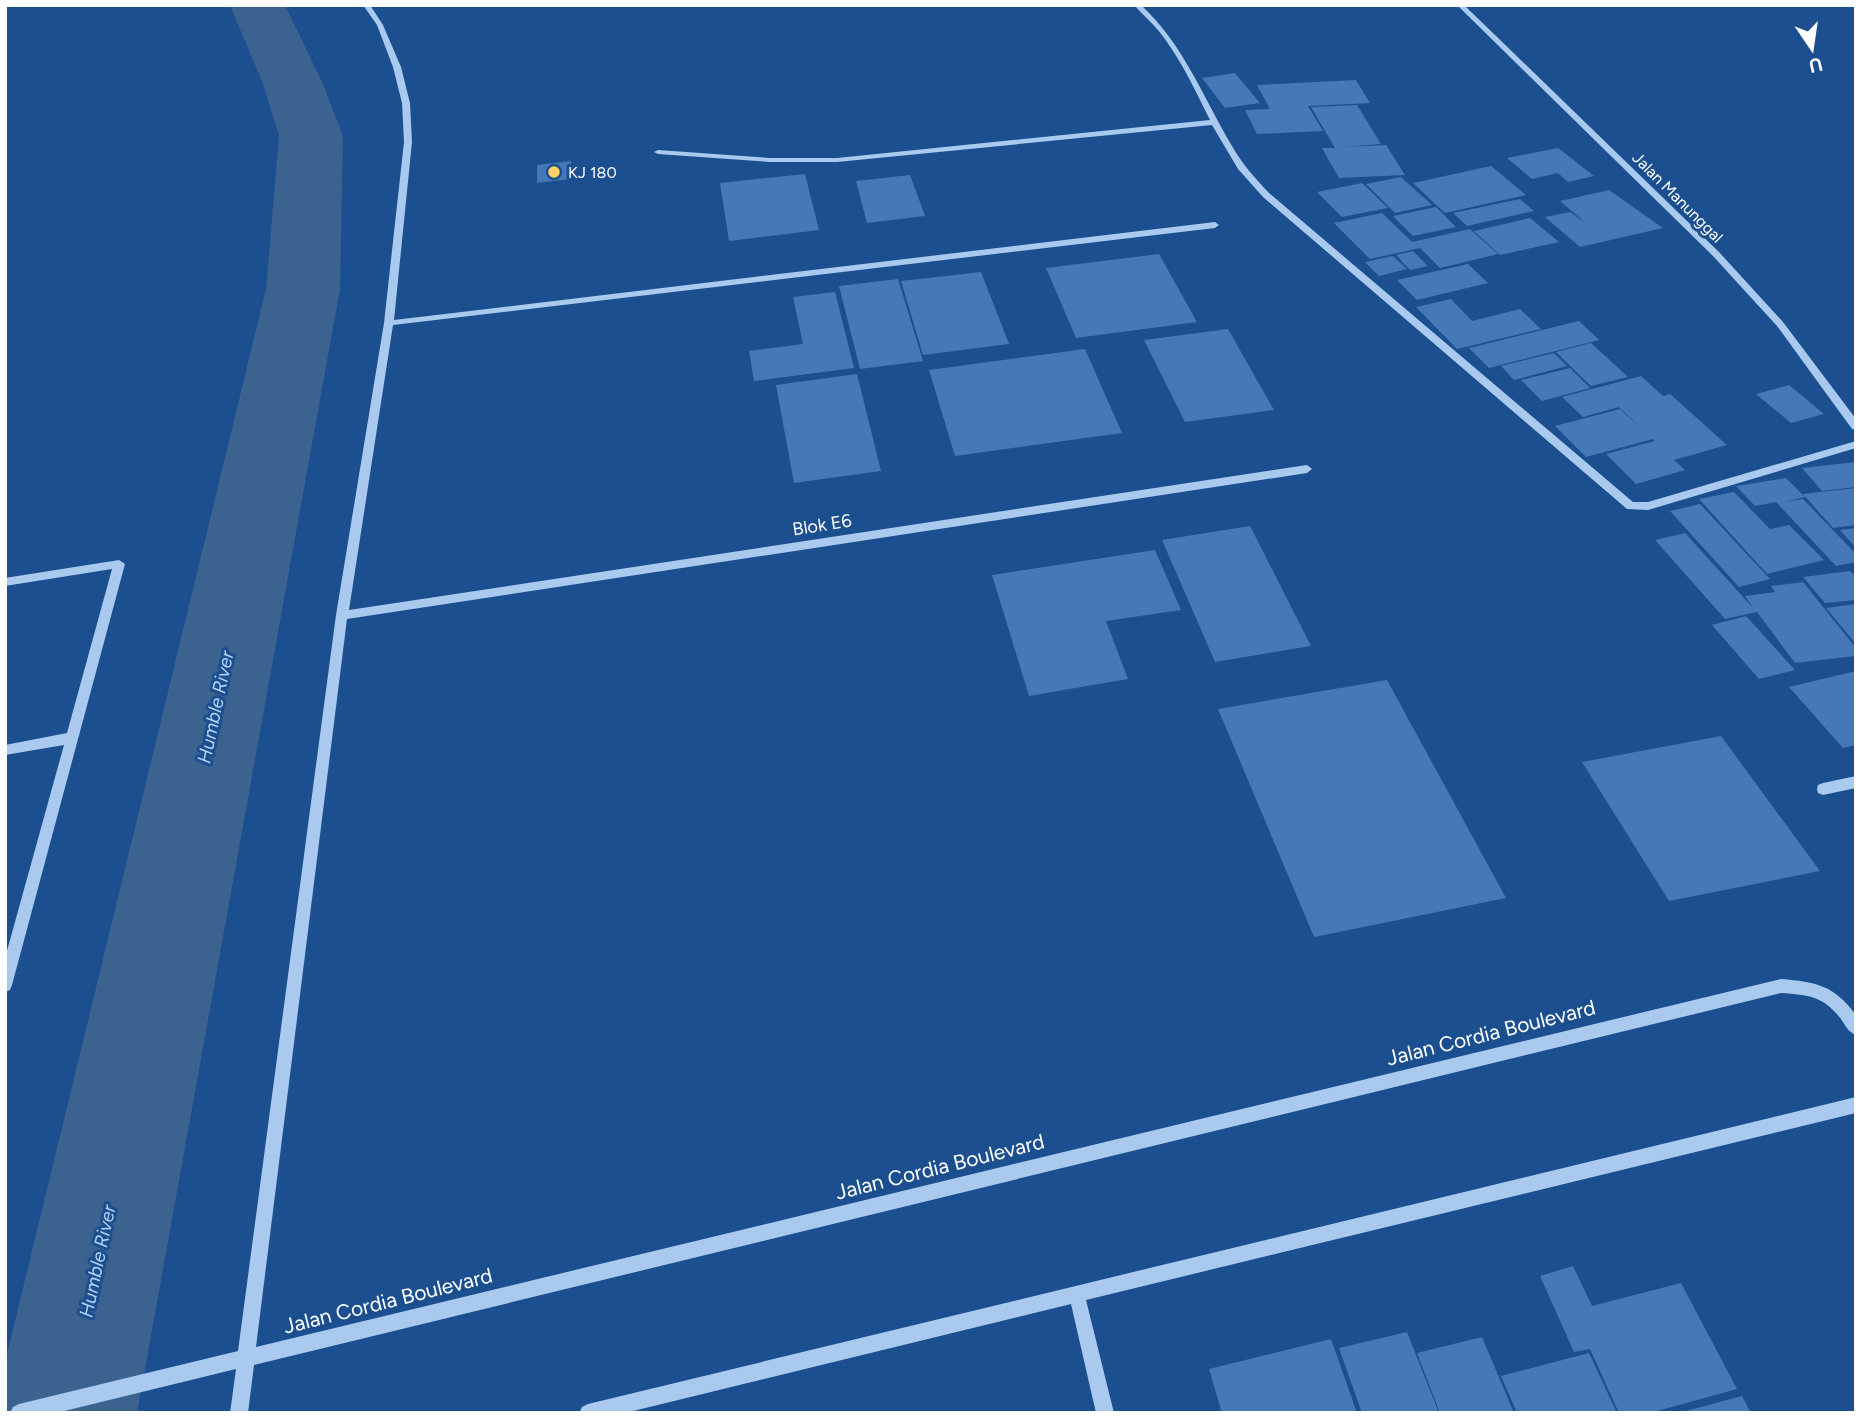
<svg xmlns="http://www.w3.org/2000/svg" width="1861" height="1418" font-family="Figtree,sans-serif">
  <style>
    .lines { fill: none; stroke-linecap: round; stroke-linejoin: round }
    .river { fill: #3c6290; fill-rule: evenodd }
    .building { fill: #4478b7 }
    .minor { fill: #a9c9ee; fill-rule: evenodd }
    .poi-dot { fill: #ffd166; stroke: #1b4f8f; stroke-width: 2.5 }
    .labels { text-anchor: middle; stroke-width: 6; stroke-linejoin: round; paint-order: stroke }
    .far-poi-label { font-size: 16px; fill: #fff; stroke: #1b4f8f; text-anchor: start }
    .far-street-label { font-size: 16px; fill: #fff; stroke: #1b4f8f }
    .street-label { font-size: 18px; fill: #fff; stroke: #1b4f8f }
    .water-label { font-size: 19px; font-style: italic; fill: #b5d3f5; stroke: #1b4f8f }
    .near-street-label { font-size: 21px; fill: #fff; stroke: #1b4f8f }
  </style>
  <rect width="100%" height="100%" fill="#1b4f8f"/>
  <g class="lines">
    <!-- river -->
    <polygon class="river" points="230,5 285,5 323,84 343,136 340,289 137,1413 5,1413 5,1362 266,289 279,136 263,84"/>
  </g>
  <!-- building -->
  <g class="building">
    <polygon points="1235,73 1260,103 1225,108 1202,78"/>
    <polygon points="1356,80 1370,103 1308,106 1323,131 1257,134 1245,110 1270,109 1257,85"/>
    <polygon points="1357,105 1381,144 1342,147 1386,145 1405,175 1339,178 1322,148 1335,148 1311,107"/>
    <polygon points="1558,148 1594,176 1568,182 1558,173 1532,179 1507,158"/>
    <polygon points="571,161 571,179 537,183 537,165"/>
    <polygon points="1491,166 1526,195 1445,213 1413,183"/>
    <polygon points="805,174 819,230 729,241 720,183"/>
    <polygon points="910,175 925,216 867,223 856,181"/>
    <polygon points="1401,177 1432,205 1395,213 1366,184"/>
    <polygon points="1362,183 1388,208 1342,217 1317,192"/>
    <polygon points="1609,190 1663,228 1580,247 1545,217 1570,212 1587,224 1560,201"/>
    <polygon points="1520,199 1534,211 1467,226 1453,213"/>
    <polygon points="1436,207 1456,227 1413,236 1393,216"/>
    <polygon points="1382,213 1412,242 1470,229 1498,254 1440,268 1420,248 1370,259 1334,223"/>
    <polygon points="1530,218 1559,242 1500,255 1474,231"/>
    <polygon points="1413,251 1428,266 1410,270 1396,255"/>
    <polygon points="1159,254 1197,322 1076,338 1046,268"/>
    <polygon points="1393,256 1407,269 1379,276 1365,262"/>
    <polygon points="1468,264 1488,283 1417,300 1397,280"/>
    <polygon points="981,272 1009,344 923,355 901,281"/>
    <polygon points="898,279 923,361 860,369 839,286"/>
    <polygon points="835,292 854,368 754,381 749,351 803,344 793,297"/>
    <polygon points="1451,299 1472,321 1520,309 1541,329 1457,349 1416,307"/>
    <polygon points="1579,321 1599,340 1489,368 1469,348"/>
    <polygon points="1228,329 1274,410 1185,422 1144,340"/>
    <polygon points="1591,343 1628,377 1591,386 1556,352"/>
    <polygon points="1085,349 1122,433 955,456 929,370"/>
    <polygon points="1554,353 1567,366 1514,380 1501,366"/>
    <polygon points="1570,368 1590,388 1542,401 1521,380"/>
    <polygon points="857,374 881,471 794,483 776,385"/>
    <polygon points="1641,376 1663,396 1670,394 1727,445 1674,460 1685,470 1636,484 1606,454 1655,441 1653,439 1586,457 1555,426 1620,409 1644,431 1619,407 1583,417 1562,397"/>
    <polygon points="1789,385 1824,414 1791,423 1756,394"/>
    <polygon points="1856,462 1856,487 1822,491 1802,468"/>
    <polygon points="1786,478 1805,497 1785,502 1803,499 1856,554 1856,562 1836,566 1776,502 1755,506 1736,486"/>
    <polygon points="1856,488 1856,525 1833,528 1803,494"/>
    <polygon points="1734,492 1770,529 1789,525 1824,560 1767,574 1699,499"/>
    <polygon points="1700,504 1770,579 1739,587 1670,511"/>
    <polygon points="1250,526 1311,646 1215,662 1162,540"/>
    <polygon points="1856,528 1856,548 1840,530"/>
    <polygon points="1685,533 1754,609 1745,596 1775,592 1771,586 1803,582 1856,648 1856,656 1795,663 1757,612 1725,619 1655,540"/>
    <polygon points="1155,550 1181,610 1106,621 1128,679 1029,696 992,575"/>
    <polygon points="1850,571 1856,577 1856,600 1825,603 1803,577"/>
    <polygon points="1856,604 1856,644 1826,608"/>
    <polygon points="1746,616 1795,670 1759,679 1712,625"/>
    <polygon points="1856,671 1856,745 1843,748 1789,687"/>
    <polygon points="1387,680 1506,898 1314,937 1218,709"/>
    <polygon points="1721,736 1820,871 1669,901 1582,762"/>
    <polygon points="1573,1266 1592,1306 1681,1283 1737,1389 1650,1413 1619,1413 1590,1349 1574,1352 1540,1276"/>
    <polygon points="1407,1332 1439,1413 1362,1413 1339,1348"/>
    <polygon points="1482,1337 1514,1413 1440,1413 1417,1353"/>
    <polygon points="1331,1339 1357,1413 1222,1413 1209,1369"/>
    <polygon points="1589,1353 1617,1413 1517,1413 1501,1376"/>
    <polygon points="1742,1396 1751,1413 1682,1413 1682,1412"/>
  </g>
  <g class="lines">
    <!-- minor -->
    <g class="minor">
      <path d="M 363,5 L 370,5 L 383,25 L 401,67 L 410,103 L 412,142 L 394,320 L 1215,222 L 1219,225 L 1215,228 L 393,325 L 349,610 L 1307,465 L 1312,469 L 1307,473 L 347,619 L 256,1347 L 1781,979 C 1816,982 1834,985 1856,1015 L 1856,1035 C 1848,1032 1845,1025 1841,1019 C 1823,996 1809,995 1781,993 L 254,1365 L 248,1413 L 230,1413 L 236,1369 L 56,1413 L 10,1413 L 13,1407 L 19,1404 L 238,1351 L 336,615 L 384,323 L 404,142 L 402,103 L 393,67 L 377,25 Z"/>
      <path d="M 1134,5 L 1141,5 C 1184,45 1203,97 1232,146 C 1242,164 1255,178 1269,193 L 1633,502 L 1648,502 L 1856,441 L 1856,448 L 1648,510 L 1627,509 L 1263,197 L 1238,169 L 1212,125 L 837,162 L 770,162 L 658,154 L 654,152 L 658,150 L 770,158 L 837,158 L 1210,120 C 1197,94 1184,66 1167,42 C 1158,28 1145,17 1134,5 Z"/>
      <polygon points="1457,5 1464,5 1719,252 1783,322 1856,419 1856,430 1852,429 1777,326 1713,256"/>
      <polygon points="119,560 125,564 12,985 10,990 5,992 5,958 64,745 5,755 5,745 67,733 112,569 5,586 5,578"/>
      <polygon points="1856,776 1856,788 1823,795 1818,793 1817,789 1818,785 1823,783"/>
      <polygon points="1856,1097 1856,1113 1086,1300 1114,1413 1096,1413 1071,1304 625,1413 579,1413 582,1407 588,1404"/>
    </g>
  </g>
  <!-- markers -->
  <circle class="poi-dot" cx="554" cy="172" r="7"/>
  <g class="labels">
    <!-- far-poi labels -->
    <g class="far-poi-label">
      <text x="568" y="178">KJ 180</text>
    </g>
    <!-- far-street labels -->
    <g class="far-street-label">
      <text transform="translate(1678 197) rotate(45)" y="6">Jalan Manunggal</text>
    </g>
    <!-- street labels -->
    <g class="street-label">
      <text transform="translate(822 525) rotate(-9)" y="6">Blok E6</text>
    </g>
    <!-- water labels -->
    <g class="water-label">
      <text transform="translate(215 707) rotate(-78)" y="7">Humble River</text>
      <text transform="translate(97 1261) rotate(-78)" y="7">Humble River</text>
    </g>
    <!-- near-street labels -->
    <g class="near-street-label">
      <text transform="translate(1491 1033) rotate(-14)" y="7">Jalan Cordia Boulevard</text>
      <text transform="translate(940 1167) rotate(-14)" y="7">Jalan Cordia Boulevard</text>
      <text transform="translate(388 1301) rotate(-14)" y="7">Jalan Cordia Boulevard</text>
    </g>
  </g>
  <!-- border -->
  <rect width="1861" height="1418" fill="none" stroke="#ffffff" stroke-width="14"/>
  <!-- north arrow -->
  <g transform="translate(1812 49) rotate(167)" stroke="#1b4f8f" stroke-width="5" paint-order="stroke">
  <path d="M0-5L12 26L0 18L-12 26Z" fill="#ffffff"/>
  <text y="-10" font-size="19" font-weight="bold" text-anchor="middle" fill="#ffffff">U</text>
  </g>
</svg>
